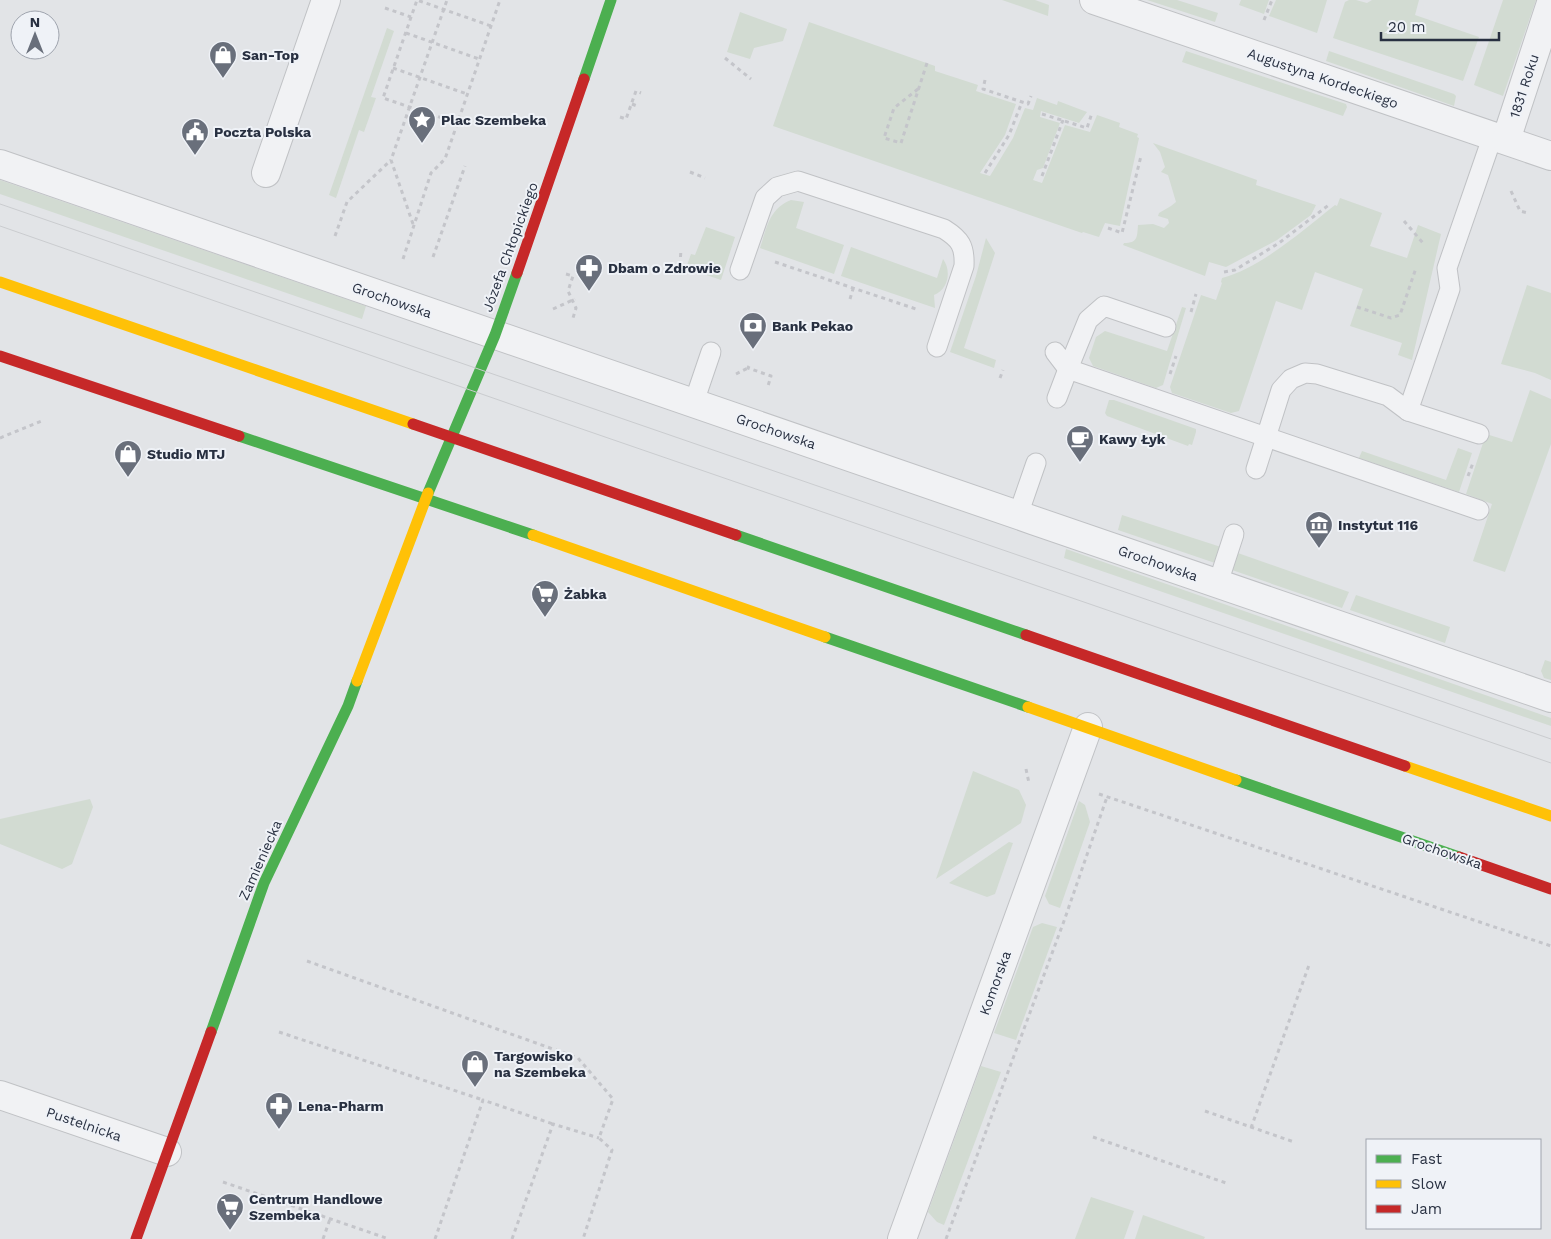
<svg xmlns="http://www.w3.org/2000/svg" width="1551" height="1239" font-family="'Work Sans',sans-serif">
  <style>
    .green { fill: #d2dbd2 }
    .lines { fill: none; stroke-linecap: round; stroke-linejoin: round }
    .lane-casing { stroke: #c0c2c5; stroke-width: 21 }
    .street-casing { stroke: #c0c2c5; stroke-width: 30 }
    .path { stroke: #c4c5ca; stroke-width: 3; stroke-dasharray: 4 4; stroke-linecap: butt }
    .lane { stroke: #f1f2f4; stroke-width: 19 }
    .street { stroke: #f1f2f4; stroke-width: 28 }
    .fast { stroke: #4caf50; stroke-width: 11 }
    .slow { stroke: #ffc107; stroke-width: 11 }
    .jam { stroke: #c62828; stroke-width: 11 }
    .tram { stroke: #cacccf; stroke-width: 1 }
    .labels { text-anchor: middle; stroke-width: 4; stroke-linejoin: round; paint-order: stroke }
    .poi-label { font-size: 14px; font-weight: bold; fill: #283041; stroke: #eff2f7; text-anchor: start }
    .street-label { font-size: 14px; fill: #283041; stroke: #eff2f7 }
  </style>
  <rect width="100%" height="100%" fill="#e2e4e7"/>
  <!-- green -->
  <g class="green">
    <polygon points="1002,0 1035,0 1049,5 1048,16"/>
    <polygon points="1147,0 1177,0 1218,13 1215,22"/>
    <polygon points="1241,0 1269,0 1264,14 1239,5"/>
    <polygon points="1276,0 1327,0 1317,33 1269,16"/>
    <polygon points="1349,0 1356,0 1367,3 1372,0 1419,0 1415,15 1479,37 1463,81 1333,38 1345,2"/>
    <polygon points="1503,0 1536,0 1503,96 1474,85"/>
    <polygon points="740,12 787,29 783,41 754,48 750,59 727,52"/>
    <polygon points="809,22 935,66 935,71 978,85 976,91 1016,104 1005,135 980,173 990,176 1013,138 1025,108 1033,110 1037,98 1057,105 1058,101 1087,112 1079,123 1041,111 1040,117 1060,123 1043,168 1037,170 1033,180 1042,183 1065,125 1090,132 1097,115 1120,123 1119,127 1138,134 1137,137 1139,138 1120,226 1105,223 1099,237 1083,232 1082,233 773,126"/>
    <polygon points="387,28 394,31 371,97 376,98 364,132 359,130 336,198 329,195"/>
    <polygon points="1186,51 1346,104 1347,107 1343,116 1182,62"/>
    <polygon points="1329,51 1454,94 1456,96 1454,106 1326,61"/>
    <path d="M 1153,143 L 1257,180 L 1256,185 L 1316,205 L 1311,215 L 1277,240 L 1226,267 L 1209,262 L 1205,276 L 1123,245 L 1124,243 C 1138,243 1137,237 1138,225 L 1153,224 L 1164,228 L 1169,223 L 1168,219 L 1158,216 L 1159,213 L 1171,206 L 1176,202 L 1168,175 L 1161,172 L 1165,167 L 1160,152 Z"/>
    <polygon points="0,180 366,306 362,319 0,194"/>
    <path d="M 1340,198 L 1382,213 L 1370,246 L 1407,258 L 1418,225 L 1441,234 L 1412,360 L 1398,355 L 1402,343 L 1350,326 L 1363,289 L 1315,272 L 1302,310 L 1276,301 L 1239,411 L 1231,413 L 1172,393 L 1170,387 L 1201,295 L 1216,300 L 1222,283 L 1221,282 L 1222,278 C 1261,268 1303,230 1335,205 L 1337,206 Z"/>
    <path d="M 791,200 L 804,202 L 796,228 L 844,245 L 834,274 L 760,248 C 767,227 769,209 791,200 Z"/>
    <polygon points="706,227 735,237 721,280 686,268 691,254 695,255"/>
    <polygon points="986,238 995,253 964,348 996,360 994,368 950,352 976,276"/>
    <path d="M 851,247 L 937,278 L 943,259 C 952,271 948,290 934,295 L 935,308 L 841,276 Z"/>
    <polygon points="1527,285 1551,293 1551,380 1535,373 1501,364"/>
    <polygon points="1182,307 1186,308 1163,385 1156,388 1093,366 1089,358 1096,337 1105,331 1167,351"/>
    <polygon points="1530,390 1551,399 1551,444 1505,572 1473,561 1492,504 1466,494 1486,434 1512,442"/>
    <polygon points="1109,400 1114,400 1196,429 1196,432 1192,445 1189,444 1188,446 1107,416 1105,413"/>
    <polygon points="1458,448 1472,453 1459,492 1359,458 1362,451 1446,480"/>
    <polygon points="1122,515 1221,547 1215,563 1118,530"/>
    <polygon points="1066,549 1551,718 1551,726 1064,558"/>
    <polygon points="1235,552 1349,592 1342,608 1232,570"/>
    <polygon points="1356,595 1450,627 1445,643 1350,610"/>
    <polygon points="1545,660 1551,662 1551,680 1544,678 1541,671"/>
    <polygon points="973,771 1019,790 1026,805 1021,823 936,879"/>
    <polygon points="90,799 93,807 72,864 62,869 0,844 0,819"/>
    <polygon points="1079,801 1085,805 1090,822 1060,908 1049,904 1045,896"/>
    <polygon points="1009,842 1013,843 995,894 987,897 949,883"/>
    <polygon points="1042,923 1057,927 1016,1040 994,1033 1033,927"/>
    <polygon points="981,1066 1001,1072 944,1225 937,1222 928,1212"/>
    <polygon points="1091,1197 1134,1211 1124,1239 1075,1239"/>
    <polygon points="1143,1215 1205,1237 1204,1239 1135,1239"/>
  </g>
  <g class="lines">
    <defs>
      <g id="lane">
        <path d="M 740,270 L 765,198 L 777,187 L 798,181 L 944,229 C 960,239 965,246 964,266 L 937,347"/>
        <polyline points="1055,352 1068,369 1088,320 1104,306 1166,327"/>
        <polyline points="1057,398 1068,369 1479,510"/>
        <polyline points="694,402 711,352"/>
        <polyline points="1408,411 1450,289 1447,268 1493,135"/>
        <polyline points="1256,469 1281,390 1291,379 1305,373 1317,374 1388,396 1408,411 1479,434"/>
        <polyline points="1018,515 1036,463"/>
        <polyline points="1218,583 1234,534"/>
      </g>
      <g id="street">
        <polyline points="1094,0 1551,156"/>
        <polyline points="1506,140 1551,3"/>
        <path d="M 0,164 C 516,344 1034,520 1551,698"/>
        <polyline points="266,173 326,0"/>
        <polyline points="0,1095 167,1152"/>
        <polyline points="902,1239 1088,727"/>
      </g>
    </defs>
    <!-- lane casing -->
    <use href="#lane" class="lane-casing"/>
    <!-- street casing -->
    <use href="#street" class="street-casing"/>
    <!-- path -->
    <g class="path">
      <polyline points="385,8 411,17"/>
      <polyline points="1264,20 1272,0"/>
      <polyline points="406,33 479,59"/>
      <polyline points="725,58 751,79"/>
      <polyline points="393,68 467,94"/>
      <polyline points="985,80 983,89 1028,104 1031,96"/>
      <polyline points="918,89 894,108 884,138 901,143 927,63"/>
      <polyline points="632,104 637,106"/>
      <polyline points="1042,114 1087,128 1092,113"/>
      <polyline points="620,117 626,119 636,91 641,93"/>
      <polyline points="457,123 383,98 417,0 491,26"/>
      <polyline points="690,172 705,178"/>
      <polyline points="985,173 1009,135 1022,102"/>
      <polyline points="1042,176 1063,120"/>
      <polyline points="1511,191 1520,211 1528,213"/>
      <polyline points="1404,221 1423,243"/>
      <polyline points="413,224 391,160 447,0"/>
      <polyline points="1108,228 1122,233 1141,156"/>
      <polyline points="335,236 347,202 391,160"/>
      <polyline points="433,257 465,166"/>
      <polyline points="403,259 431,173 445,159 500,0"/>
      <polyline points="775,262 919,310"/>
      <polyline points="680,265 681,249"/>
      <polyline points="1224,272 1235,270 1279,243 1330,204"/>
      <polyline points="566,274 573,276 568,291 576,308 573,318"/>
      <polyline points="850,299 853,289"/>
      <polyline points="1357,307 1391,318 1400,315 1416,268"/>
      <polyline points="553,309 575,299"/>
      <polyline points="1191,312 1196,294"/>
      <polyline points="749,366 748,368 771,376 768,386"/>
      <polyline points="736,374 748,368"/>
      <polyline points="1170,374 1176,356"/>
      <polyline points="1000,378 1003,370"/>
      <polyline points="0,438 44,420"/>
      <polyline points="1468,476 1473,463"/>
      <polyline points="1026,769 1029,783"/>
      <polyline points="1099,794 1551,946"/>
      <polyline points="307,961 578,1058 613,1099 599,1138 612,1150 583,1239"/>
      <polyline points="279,1032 483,1100"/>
      <polyline points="1205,1111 1294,1142"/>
      <polyline points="1251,1128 1309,965"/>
      <polyline points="1093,1137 1229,1184"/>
      <polyline points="223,1182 389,1239"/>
      <polyline points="323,1239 330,1219"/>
      <polyline points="435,1239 483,1100 553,1124"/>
      <polyline points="512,1239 553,1124 599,1138"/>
      <polyline points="946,1239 1064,921 1107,797"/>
    </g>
    <!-- lane -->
    <use href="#lane" class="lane"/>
    <!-- street -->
    <use href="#street" class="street"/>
    <!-- fast -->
    <g class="fast">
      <polyline points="584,79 611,0"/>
      <polyline points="239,436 533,535"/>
      <polyline points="428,493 495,335 517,273"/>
      <polyline points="736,535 1026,635"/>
      <polyline points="825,637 1028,707"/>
      <polyline points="1236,780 1459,857"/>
      <polyline points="211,1032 264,883 348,706 357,681"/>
    </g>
    <!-- slow -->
    <g class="slow">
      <polyline points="0,282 413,424"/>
      <polyline points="533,535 825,637"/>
      <polyline points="357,681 428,493"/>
      <polyline points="1028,707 1236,780"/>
      <polyline points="1405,766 1551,816"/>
    </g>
    <!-- jam -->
    <g class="jam">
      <polyline points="517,273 584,79"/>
      <polyline points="0,356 239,436"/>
      <polyline points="413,424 736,535"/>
      <polyline points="1026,635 1405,766"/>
      <polyline points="1459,857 1551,889"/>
      <polyline points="136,1239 211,1032"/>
    </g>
    <!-- tram -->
    <g class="tram">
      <polyline points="0,204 1551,739"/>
      <polyline points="0,226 579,428 1551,763"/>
    </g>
  </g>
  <!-- icons -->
  <defs>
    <symbol id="shop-pin" viewBox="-11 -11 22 30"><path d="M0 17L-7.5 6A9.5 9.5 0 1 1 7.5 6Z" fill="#696f7b" stroke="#eff2f7"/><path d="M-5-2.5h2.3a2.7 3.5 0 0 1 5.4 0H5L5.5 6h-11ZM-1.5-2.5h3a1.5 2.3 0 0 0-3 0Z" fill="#fff"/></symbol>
    <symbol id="sight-pin" viewBox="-11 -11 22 30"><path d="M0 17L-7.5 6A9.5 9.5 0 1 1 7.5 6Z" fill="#696f7b" stroke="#eff2f7"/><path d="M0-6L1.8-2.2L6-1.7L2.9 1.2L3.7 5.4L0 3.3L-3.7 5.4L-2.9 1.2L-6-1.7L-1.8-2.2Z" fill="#fff"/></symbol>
    <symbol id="civic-pin" viewBox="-11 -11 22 30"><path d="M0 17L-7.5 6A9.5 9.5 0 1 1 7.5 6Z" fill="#696f7b" stroke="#eff2f7"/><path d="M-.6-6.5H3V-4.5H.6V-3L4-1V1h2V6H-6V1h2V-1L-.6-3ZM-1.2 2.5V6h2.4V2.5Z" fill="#fff"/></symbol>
    <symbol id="pharmacy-pin" viewBox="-11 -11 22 30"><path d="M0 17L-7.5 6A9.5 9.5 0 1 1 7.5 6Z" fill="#696f7b" stroke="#eff2f7"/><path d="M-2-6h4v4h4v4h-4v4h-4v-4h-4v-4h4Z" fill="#fff"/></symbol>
    <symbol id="bank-pin" viewBox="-11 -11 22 30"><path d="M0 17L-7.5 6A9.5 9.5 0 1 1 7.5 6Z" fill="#696f7b" stroke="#eff2f7"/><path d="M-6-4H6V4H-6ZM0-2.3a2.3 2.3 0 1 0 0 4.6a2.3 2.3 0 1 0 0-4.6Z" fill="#fff"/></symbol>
    <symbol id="cafe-pin" viewBox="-11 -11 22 30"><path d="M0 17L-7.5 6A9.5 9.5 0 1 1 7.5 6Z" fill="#696f7b" stroke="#eff2f7"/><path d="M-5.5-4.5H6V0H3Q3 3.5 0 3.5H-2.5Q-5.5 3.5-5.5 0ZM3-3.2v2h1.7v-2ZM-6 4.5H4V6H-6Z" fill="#fff"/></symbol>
    <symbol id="museum-pin" viewBox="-11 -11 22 30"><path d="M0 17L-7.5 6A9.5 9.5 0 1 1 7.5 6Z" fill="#696f7b" stroke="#eff2f7"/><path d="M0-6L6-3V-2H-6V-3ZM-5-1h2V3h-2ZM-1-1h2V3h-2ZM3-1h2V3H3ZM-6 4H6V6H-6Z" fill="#fff"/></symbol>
    <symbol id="supermarket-pin" viewBox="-11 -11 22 30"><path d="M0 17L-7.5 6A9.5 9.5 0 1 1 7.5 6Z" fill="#696f7b" stroke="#eff2f7"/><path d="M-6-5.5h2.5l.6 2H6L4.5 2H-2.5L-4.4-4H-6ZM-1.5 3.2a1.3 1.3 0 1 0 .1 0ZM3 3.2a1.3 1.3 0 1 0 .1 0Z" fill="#fff"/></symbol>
  </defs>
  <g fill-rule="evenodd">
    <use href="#shop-pin" x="207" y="39" width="32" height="43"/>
    <use href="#sight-pin" x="406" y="104" width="32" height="43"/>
    <use href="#civic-pin" x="179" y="116" width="32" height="43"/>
    <use href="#pharmacy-pin" x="573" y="252" width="32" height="43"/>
    <use href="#bank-pin" x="737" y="310" width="32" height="43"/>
    <use href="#cafe-pin" x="1064" y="423" width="32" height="43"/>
    <use href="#shop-pin" x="112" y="438" width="32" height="43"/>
    <use href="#museum-pin" x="1303" y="509" width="32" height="43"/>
    <use href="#supermarket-pin" x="529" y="578" width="32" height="43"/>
    <use href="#shop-pin" x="459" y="1048" width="32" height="43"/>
    <use href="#pharmacy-pin" x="263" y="1090" width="32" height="43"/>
    <use href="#supermarket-pin" x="214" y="1191" width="32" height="43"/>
  </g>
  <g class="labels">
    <!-- poi labels -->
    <g class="poi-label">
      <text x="242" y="60">San-Top</text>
      <text x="441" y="125">Plac Szembeka</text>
      <text x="214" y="137">Poczta Polska</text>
      <text x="608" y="273">Dbam o Zdrowie</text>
      <text x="772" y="331">Bank Pekao</text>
      <text x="1099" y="444">Kawy Łyk</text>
      <text x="147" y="459">Studio MTJ</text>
      <text x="1338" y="530">Instytut 116</text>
      <text x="564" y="599">Żabka</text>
      <text x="494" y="1061">Targowisko<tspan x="494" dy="16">na Szembeka</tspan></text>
      <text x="298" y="1111">Lena-Pharm</text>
      <text x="249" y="1204">Centrum Handlowe<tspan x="249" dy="16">Szembeka</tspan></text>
    </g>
    <!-- street labels -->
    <g class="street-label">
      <text transform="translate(1323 78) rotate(19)" y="5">Augustyna Kordeckiego</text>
      <text transform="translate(1524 86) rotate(-72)" y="5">1831 Roku</text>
      <text transform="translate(510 247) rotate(-70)" y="5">Józefa Chłopickiego</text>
      <text transform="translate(392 300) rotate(19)" y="5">Grochowska</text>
      <text transform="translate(776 431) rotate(19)" y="5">Grochowska</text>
      <text transform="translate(1158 563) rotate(19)" y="5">Grochowska</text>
      <text transform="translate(1442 851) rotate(19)" y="5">Grochowska</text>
      <text transform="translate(260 860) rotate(-66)" y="5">Zamieniecka</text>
      <text transform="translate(995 983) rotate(-70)" y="5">Komorska</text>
      <text transform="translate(84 1124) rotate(19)" y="5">Pustelnicka</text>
    </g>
  </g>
  <!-- legend -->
  <rect x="1366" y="1139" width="175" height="90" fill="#eff2f7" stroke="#9fa4ae"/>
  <rect x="1376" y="1155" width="25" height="8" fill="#4caf50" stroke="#9fa4ae"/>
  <text x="1411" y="1164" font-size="15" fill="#283041">Fast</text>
  <rect x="1376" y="1180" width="25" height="8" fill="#ffc107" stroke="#9fa4ae"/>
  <text x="1411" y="1189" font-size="15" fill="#283041">Slow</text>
  <rect x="1376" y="1205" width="25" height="8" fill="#c62828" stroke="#9fa4ae"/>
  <text x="1411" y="1214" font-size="15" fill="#283041">Jam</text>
  <!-- north arrow -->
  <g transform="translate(35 35)"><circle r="24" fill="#eff2f7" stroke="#9fa4ae"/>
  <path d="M0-4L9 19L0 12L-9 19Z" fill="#696f7b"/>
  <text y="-8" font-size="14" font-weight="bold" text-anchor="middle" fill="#283041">N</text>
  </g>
  <!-- scale -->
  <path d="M1381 32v8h118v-8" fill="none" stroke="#283041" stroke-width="2.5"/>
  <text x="1388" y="32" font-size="15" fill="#283041" stroke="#eff2f7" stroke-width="4" paint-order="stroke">20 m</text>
</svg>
